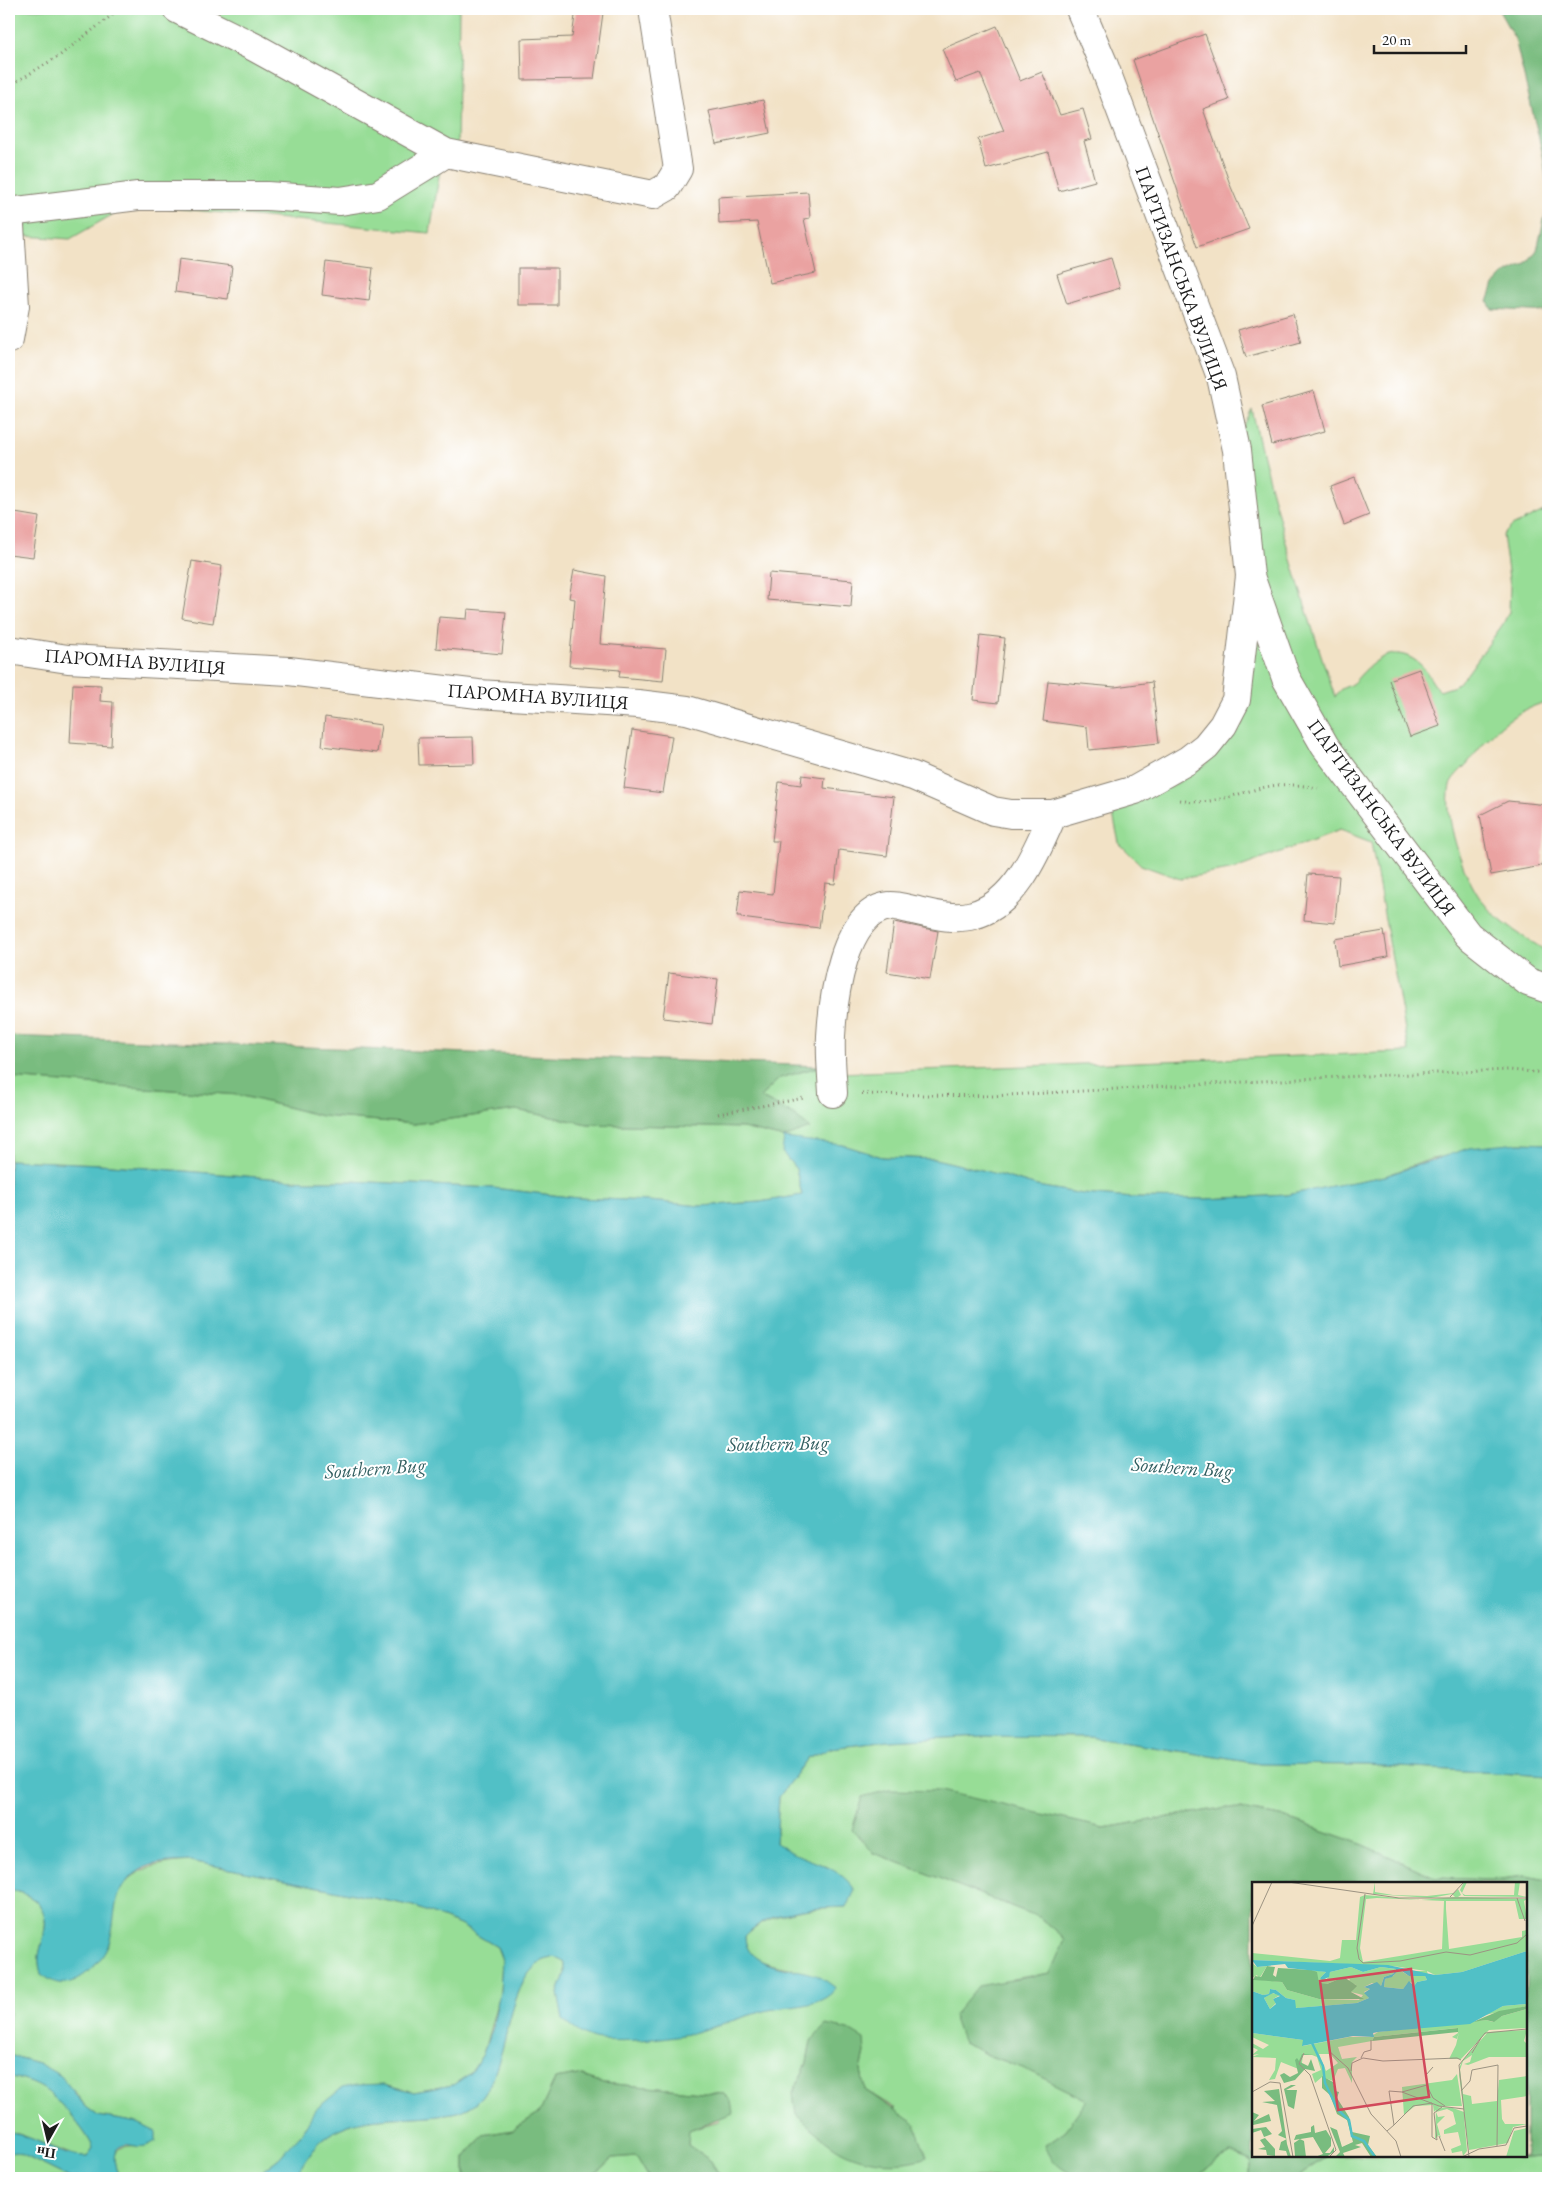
<svg xmlns="http://www.w3.org/2000/svg" width="1557" height="2187" font-family="'EB Garamond',serif">
  <style>
    .green { fill: #97dd96; stroke: #5a7c59; fill-rule: evenodd }
    .forest { fill: #79bc7f; stroke: #4a6c4e }
    .water { fill: #51c0c6; stroke: #366e71 }
    .building { fill: #eaa2a1 }
    .lines { fill: none; stroke-linecap: round; stroke-linejoin: round }
    .street-casing { stroke: #877f71; stroke-width: 30 }
    .path { stroke: #877f71; stroke-width: 3; stroke-dasharray: 1 4; stroke-linecap: butt }
    .street { stroke: #fff; stroke-width: 28 }
    .labels { text-anchor: middle; stroke-width: 4; stroke-linejoin: round; paint-order: stroke }
    .street-label { font-size: 19px; fill: #1c1c1c; stroke: #fff }
    .water-label { font-size: 20px; font-style: italic; fill: #315e60; stroke: #fff }
    .inset-river { fill: none; stroke: #51c0c6; stroke-width: 2.5 }
    .inset-road { fill: none; stroke: #9c9382; stroke-width: 1 }
    .view { fill: #d1495b; fill-opacity: 0.15; stroke: #d1495b; stroke-width: 2.5 }
    .inset-edge { fill: none; stroke: #1c1c1c; stroke-width: 2.5 }
  </style>
  <rect width="100%" height="100%" fill="#fff"/>
  <filter id="ink" filterUnits="userSpaceOnUse"><feTurbulence type="fractalNoise" baseFrequency=".02" numOctaves="2"/><feDisplacementMap in="SourceGraphic" scale="10" xChannelSelector="R" yChannelSelector="G"/><feConvolveMatrix kernelMatrix="1 2 1 2 8 2 1 2 1" color-interpolation-filters="sRGB"/></filter>
  <filter id="wash" filterUnits="userSpaceOnUse"><feTurbulence type="fractalNoise" baseFrequency=".0096" numOctaves="4" result="noise"/><feDisplacementMap in="SourceGraphic" scale="20" xChannelSelector="R" yChannelSelector="G"/><feGaussianBlur stdDeviation="1.12" result="paint"/><feColorMatrix in="noise" values="0 0 0 0 0 0 0 0 0 0 0 0 0 0 0 0 0 1.4 0 .05"/><feComposite in="paint" operator="in"/></filter>
  <g filter="url(#wash)">
    <rect width="100%" height="100%" fill="#f2e2c6"/>
    <!-- green -->
    <g class="green">
      <polygon points="9,9 459,9 457,148 440,170 430,233 131,204 70,239 9,235"/>
      <path d="M 1252,409 C 1273,507 1303,602 1335,697 C 1341,684 1348,690 1357,679 C 1375,658 1397,642 1422,666 C 1429,674 1432,684 1440,691 L 1455,686 L 1467,674 L 1503,624 L 1509,612 L 1510,586 L 1503,535 L 1512,526 L 1548,509 L 1548,701 C 1505,715 1494,731 1466,765 C 1461,770 1451,779 1450,785 C 1443,817 1463,876 1482,901 C 1498,923 1526,938 1548,952 L 1548,1144 L 1519,1143 L 1431,1159 L 1385,1176 L 1287,1195 L 1206,1199 L 1132,1198 L 1083,1194 L 1037,1186 L 986,1171 L 935,1159 L 882,1157 L 843,1145 L 782,1152 L 796,1169 L 802,1195 L 760,1202 L 701,1206 L 648,1201 L 578,1198 L 493,1188 L 350,1181 L 305,1181 L 99,1164 L 9,1160 L 9,1078 L 239,1095 L 322,1116 L 414,1124 L 516,1110 L 588,1124 L 743,1128 L 784,1138 L 792,1114 L 760,1097 L 780,1078 L 821,1066 L 838,1073 L 1409,1052 L 1371,842 L 1340,830 L 1235,869 L 1180,879 L 1141,865 L 1119,843 L 1113,814 L 1131,801 L 1171,787 L 1206,764 L 1242,724 L 1249,696 L 1242,430 Z"/>
      <path d="M 982,1736 L 1089,1737 L 1261,1764 L 1366,1765 L 1548,1776 L 1548,1880 L 1525,1876 L 1494,1880 L 1437,1878 L 1364,1845 L 1281,1816 L 1228,1807 L 1104,1828 L 995,1804 L 874,1853 L 1039,1917 L 1065,1939 L 1051,1973 L 1012,1979 L 962,2041 L 987,2055 L 1025,2069 L 1088,2100 L 1066,2130 L 1045,2145 L 1071,2174 L 1081,2178 L 720,2178 L 711,2161 L 688,2145 L 688,2130 L 719,2121 L 724,2094 L 603,2083 L 579,2075 L 555,2079 L 540,2112 L 513,2130 L 483,2135 L 465,2158 L 465,2178 L 294,2178 C 303,2164 313,2146 327,2136 C 359,2113 402,2120 438,2115 C 453,2113 465,2112 477,2102 C 509,2074 504,1984 541,1962 C 544,1959 551,1959 555,1957 L 565,1962 L 565,1974 L 558,1993 L 723,2023 L 766,2010 L 804,2005 L 794,1969 C 772,1964 745,1963 745,1936 C 770,1910 812,1908 847,1907 L 828,1867 L 789,1853 L 776,1843 L 779,1797 L 807,1758 L 830,1748 L 889,1741 ZM 811,2041 L 865,2053 L 861,2070 L 865,2090 L 896,2109 L 793,2092 L 807,2063 Z"/>
      <path d="M 191,1861 L 413,1906 L 460,1925 L 497,1947 L 502,1960 L 500,1992 L 483,2054 L 471,2073 L 453,2085 L 414,2092 L 384,2084 L 315,2110 L 302,2134 L 279,2158 L 253,2178 L 120,2178 C 105,2150 118,2144 144,2146 L 138,2123 L 98,2116 L 85,2106 L 76,2093 L 38,2063 L 9,2055 L 9,1890 C 29,1893 48,1904 45,1928 C 43,1947 35,1954 41,1974 L 109,1944 C 111,1930 111,1915 115,1902 C 126,1867 161,1863 191,1861 Z"/>
      <path d="M 9,2076 C 20,2079 32,2082 43,2088 C 56,2096 89,2134 93,2148 L 87,2157 L 78,2157 L 19,2134 L 9,2133 Z"/>
      <polygon points="9,2151 19,2153 70,2178 9,2178"/>
      <polygon points="1231,2153 1251,2161 1248,2178 1196,2178 1217,2160"/>
      <polygon points="1548,2155 1548,2178 1295,2178 1327,2156 1512,2156 1518,2158"/>
      <polygon points="636,2156 649,2178 592,2178 593,2175 613,2158"/>
    </g>
    <!-- forest -->
    <g class="forest">
      <polygon points="1498,9 1548,9 1548,192 1543,155 1515,39"/>
      <polygon points="1548,203 1548,312 1492,309 1488,302 1494,285 1503,275 1526,264 1537,250"/>
      <polygon points="9,1036 821,1066 780,1078 760,1097 792,1114 810,1128 784,1138 743,1128 588,1124 516,1110 414,1124 322,1116 239,1095 9,1078"/>
      <path d="M 889,1790 L 941,1791 L 1104,1828 L 1228,1807 L 1281,1816 L 1364,1845 L 1437,1878 L 1493,1880 L 1525,1876 L 1548,1880 L 1548,2155 L 1518,2158 L 1512,2156 L 1526,2156 L 1526,1883 L 1253,1883 L 1253,2156 L 1327,2156 L 1295,2178 L 1248,2178 L 1251,2161 L 1231,2153 L 1217,2160 L 1196,2178 L 1081,2178 C 1062,2170 1052,2164 1045,2145 L 1066,2130 L 1087,2100 L 1025,2069 L 987,2055 L 962,2041 L 953,2016 L 978,1986 L 1050,1973 L 1065,1939 L 1039,1917 L 874,1853 L 852,1830 L 862,1797 Z"/>
      <path d="M 826,2025 L 849,2030 L 864,2039 L 865,2053 L 861,2070 L 865,2090 L 915,2124 L 927,2157 C 898,2167 861,2164 835,2147 C 821,2138 809,2125 796,2115 L 793,2093 L 807,2063 L 811,2041 Z"/>
      <polygon points="579,2075 603,2083 724,2094 731,2101 733,2113 689,2130 688,2145 711,2161 720,2178 649,2178 636,2156 613,2158 593,2175 592,2178 465,2178 465,2158 483,2135 513,2130 540,2112 555,2079"/>
    </g>
    <!-- water -->
    <g class="water">
      <path d="M 784,1138 L 843,1145 L 882,1157 L 935,1159 L 986,1171 L 1037,1186 L 1083,1194 L 1132,1198 L 1206,1199 L 1287,1195 L 1332,1186 L 1385,1176 L 1469,1148 L 1519,1143 L 1548,1144 L 1548,1776 L 1366,1765 L 1261,1764 L 1089,1737 L 982,1736 L 889,1741 L 830,1748 L 807,1758 L 779,1797 L 776,1843 C 801,1862 837,1862 855,1890 L 847,1907 C 813,1908 769,1909 745,1936 C 745,1969 792,1967 816,1975 C 823,1978 830,1984 836,1988 C 821,2009 788,2005 765,2011 C 739,2017 714,2028 688,2034 C 660,2039 628,2042 600,2040 C 586,2039 573,2028 563,2020 L 558,1993 L 565,1974 L 565,1962 L 555,1957 C 551,1959 544,1959 541,1962 C 504,1984 509,2074 477,2102 C 465,2112 453,2113 438,2115 C 402,2120 359,2113 327,2136 C 313,2146 303,2164 294,2178 L 253,2178 L 279,2158 L 301,2134 L 315,2110 L 342,2088 L 357,2085 L 384,2084 L 414,2092 L 453,2085 L 471,2073 L 483,2054 L 492,2027 L 500,1992 L 502,1960 L 497,1947 L 460,1925 L 413,1906 L 191,1861 C 175,1862 153,1861 139,1871 C 109,1890 118,1915 109,1943 C 104,1960 78,1987 58,1983 C 52,1982 46,1977 41,1974 C 35,1954 43,1947 45,1928 C 48,1904 29,1893 9,1890 L 9,1160 L 99,1164 L 305,1181 L 350,1181 L 493,1188 L 578,1198 L 648,1201 L 701,1206 L 760,1202 L 802,1195 L 796,1169 L 782,1152 Z"/>
      <path d="M 9,2055 L 38,2063 L 61,2076 L 85,2106 L 98,2116 L 138,2123 L 156,2132 L 156,2141 C 152,2143 148,2146 145,2146 C 138,2148 131,2144 125,2145 C 108,2148 115,2169 120,2178 L 70,2178 L 19,2153 L 9,2151 L 9,2133 C 36,2135 60,2158 87,2157 L 93,2148 C 89,2134 56,2096 42,2088 C 32,2082 20,2079 9,2076 Z"/>
    </g>
    <g id="blocks">
      <!-- building -->
      <g class="building">
        <polygon points="576,9 603,13 594,79 522,80 521,39 572,37"/>
        <polygon points="997,26 1020,81 1042,72 1060,115 1083,109 1092,139 1084,141 1095,181 1059,191 1048,152 986,169 978,139 1004,131 980,73 956,82 942,49"/>
        <polygon points="1205,34 1229,100 1203,109 1231,187 1249,229 1197,247 1133,60"/>
        <polygon points="763,100 770,133 716,144 709,111"/>
        <polygon points="808,192 810,218 804,219 816,273 770,283 757,222 719,224 718,197"/>
        <polygon points="1111,258 1120,288 1067,304 1057,274"/>
        <polygon points="179,259 232,266 228,299 175,292"/>
        <polygon points="326,262 373,268 369,301 322,295"/>
        <rect x="518" y="268" width="39" height="37"/>
        <polygon points="1293,314 1301,342 1246,357 1238,330"/>
        <polygon points="1314,391 1325,431 1272,445 1262,406"/>
        <polygon points="1354,477 1369,515 1344,525 1330,486"/>
        <polygon points="9,512 39,517 33,557 9,554"/>
        <polygon points="192,561 222,566 213,623 182,618"/>
        <polygon points="574,570 606,576 600,644 666,649 663,681 619,677 620,670 569,666 575,599 569,598"/>
        <polygon points="769,573 853,580 851,607 767,600"/>
        <polygon points="468,609 506,612 502,654 436,648 439,617 467,619"/>
        <polygon points="980,635 1005,638 998,703 973,700"/>
        <polygon points="1419,669 1440,726 1410,737 1389,680"/>
        <polygon points="1048,681 1115,687 1152,682 1159,743 1089,750 1087,727 1043,721"/>
        <polygon points="73,684 101,685 100,701 113,702 111,746 70,743"/>
        <polygon points="325,717 381,725 377,753 322,746"/>
        <polygon points="632,730 672,736 663,793 624,788"/>
        <polygon points="473,737 474,764 419,765 418,738"/>
        <polygon points="802,775 825,778 824,788 894,797 887,856 839,850 835,884 825,883 819,928 741,918 741,916 737,916 740,890 773,894 779,841 772,841 779,782 801,785"/>
        <polygon points="1508,801 1548,805 1542,866 1491,875 1480,815"/>
        <polygon points="1308,874 1339,876 1335,923 1304,920"/>
        <polygon points="894,922 938,931 930,979 887,972"/>
        <polygon points="1384,931 1388,957 1338,966 1335,939"/>
        <polygon points="669,973 718,979 712,1024 663,1018"/>
      </g>
    </g>
  </g>
  <g filter="url(#ink)">
    <use href="#blocks" fill-opacity="0" stroke="#877f71" stroke-width="1"/>
    <g class="lines">
      <defs>
        <g id="street">
          <polyline points="177,9 256,48 446,153 653,195 667,187 678,169 653,9"/>
          <polyline points="1080,9 1103,63 1221,377 1237,450 1250,576 1286,678 1325,746 1468,935 1528,982 1548,989"/>
          <polyline points="9,209 15,306 9,339"/>
          <polyline points="9,212 138,196 267,196 340,201 378,195 446,153"/>
          <polyline points="9,650 68,659 289,671 478,694 638,704 687,710 913,776 993,811 1011,814 1053,814 1135,790 1188,760 1206,746 1223,725 1236,700 1250,576"/>
          <path d="M 833,1093 C 832,1074 830,1055 831,1036 C 833,1000 843,911 890,906 C 895,905 903,908 909,909 C 928,913 953,921 973,915 C 1016,904 1037,851 1053,814"/>
        </g>
      </defs>
      <!-- street casing -->
      <use href="#street" class="street-casing"/>
      <!-- path -->
      <g class="path">
        <polyline points="9,86 59,56 120,9"/>
        <path d="M 1180,800 C 1214,808 1246,788 1279,785 C 1293,784 1305,786 1318,788"/>
        <polyline points="862,1094 991,1096 1317,1078 1509,1070 1548,1073"/>
        <polyline points="718,1114 804,1098"/>
      </g>
      <!-- street -->
      <use href="#street" class="street"/>
    </g>
  </g>
  <g class="labels">
    <!-- street labels -->
    <g class="street-label">
      <text transform="translate(1182 278) rotate(70)" y="7">ПАРТИЗАНСЬКА ВУЛИЦЯ</text>
      <text transform="translate(135 661) rotate(4)" y="7">ПАРОМНА ВУЛИЦЯ</text>
      <text transform="translate(538 696) rotate(4)" y="7">ПАРОМНА ВУЛИЦЯ</text>
      <text transform="translate(1382 817) rotate(54)" y="7">ПАРТИЗАНСЬКА ВУЛИЦЯ</text>
    </g>
    <!-- water labels -->
    <g class="water-label">
      <text transform="translate(778 1443) rotate(-1)" y="7">Southern Bug</text>
      <text transform="translate(1182 1467) rotate(4)" y="7">Southern Bug</text>
      <text transform="translate(375 1468) rotate(-4)" y="7">Southern Bug</text>
    </g>
  </g>
  <!-- overview -->
  <g transform="translate(1252 1882)">
    <rect width="275" height="275" fill="#f2e2c6"/>
    <path d="M 123,0 L 123,10 L 141,13 L 175,14 L 202,11 L 206,7 L 209,13 L 206,15 L 275,17 L 272,19 L 275,37 L 267,37 L 263,19 L 194,19 L 194,27 L 197,67 L 270,55 L 270,49 L 275,48 L 275,69 L 210,90 L 183,93 L 175,89 L 176,93 L 158,93 L 154,89 L 174,89 L 141,84 L 0,78 L 0,71 L 78,79 L 88,76 L 90,58 L 104,58 L 108,15 L 113,13 L 169,18 L 203,15 L 200,12 L 179,16 L 121,12 ZM 125,16 L 192,19 L 190,67 L 111,80 L 108,66 L 114,17 ZM 212,0 L 215,0 L 210,11 L 213,13 L 262,13 L 263,0 L 268,0 L 266,13 L 275,15 L 212,14 L 208,8 ZM 0,81 L 5,85 L 15,84 L 7,97 L 5,93 L 0,96 ZM 99,85 L 111,90 L 129,85 L 144,87 L 141,92 L 132,95 L 129,104 L 120,101 L 112,105 L 118,107 L 112,110 L 117,116 L 105,121 L 45,126 L 41,125 L 43,118 L 34,116 L 24,108 L 18,107 L 17,112 L 11,113 L 0,109 L 0,97 L 30,100 L 35,108 L 67,117 L 107,118 L 111,113 L 99,110 L 104,103 L 96,101 L 98,97 L 92,95 L 75,102 L 67,102 L 63,95 L 65,91 L 60,88 L 74,90 L 68,96 L 75,97 L 78,90 ZM 146,87 L 157,94 L 173,94 L 175,98 L 165,100 L 162,104 L 159,100 L 155,102 L 151,107 L 132,105 L 133,97 L 141,94 ZM 20,111 L 28,113 L 21,117 L 24,121 L 18,127 L 12,116 ZM 275,122 L 275,124 L 233,133 L 251,124 ZM 275,127 L 275,146 L 237,148 L 209,177 L 197,177 L 204,163 L 207,150 L 205,157 L 200,155 L 206,151 L 205,146 L 122,155 L 120,159 L 86,165 L 90,177 L 105,175 L 100,180 L 100,201 L 93,186 L 86,187 L 81,199 L 70,195 L 63,201 L 60,192 L 69,188 L 65,175 L 60,173 L 51,173 L 49,188 L 29,180 L 23,197 L 17,198 L 23,188 L 24,176 L 0,175 L 7,172 L 0,173 L 6,168 L 0,165 L 0,161 L 11,167 L 17,163 L 0,155 L 0,151 L 51,158 L 51,164 L 97,155 L 118,155 L 126,150 L 234,138 L 241,140 L 250,134 ZM 67,172 L 78,172 L 86,181 L 74,189 ZM 275,148 L 272,159 L 275,162 L 275,175 L 237,175 L 216,183 L 212,182 L 218,180 L 220,173 L 211,179 L 208,188 L 211,212 L 219,214 L 220,222 L 245,219 L 247,198 L 275,194 L 275,214 L 249,218 L 250,237 L 253,242 L 275,242 L 261,245 L 256,261 L 217,268 L 212,234 L 215,269 L 211,274 L 210,269 L 200,271 L 199,267 L 209,263 L 206,250 L 192,252 L 192,248 L 204,242 L 201,230 L 195,227 L 184,230 L 186,235 L 193,234 L 185,242 L 189,256 L 187,253 L 183,257 L 184,228 L 182,230 L 181,223 L 163,224 L 152,233 L 150,205 L 200,198 L 205,192 L 210,224 L 193,224 L 186,226 L 198,225 L 212,230 L 207,193 L 208,184 L 210,179 L 236,150 ZM 275,246 L 275,275 L 254,275 L 262,249 Z" fill="#97dd96" fill-rule="evenodd"/>
    <path d="M 15,84 L 23,85 L 21,93 L 24,95 L 26,86 L 60,88 L 65,90 L 67,101 L 75,102 L 92,95 L 105,104 L 99,110 L 112,117 L 67,117 L 35,108 L 30,100 L 1,98 L 3,94 L 9,95 ZM 275,124 L 275,127 L 250,134 L 242,140 L 234,138 L 221,140 L 247,129 ZM 206,146 L 206,150 L 120,159 L 122,155 ZM 50,172 L 62,173 L 51,173 L 48,180 L 56,184 L 59,177 L 63,189 L 53,187 L 43,198 L 32,201 L 28,193 L 32,191 L 38,195 L 46,191 L 43,178 L 45,176 L 47,179 ZM 70,194 L 81,200 L 83,209 L 87,210 L 85,216 L 97,235 L 100,250 L 118,254 L 116,263 L 125,275 L 119,275 L 110,261 L 103,263 L 109,265 L 91,271 L 93,275 L 83,275 L 88,270 L 78,245 L 85,248 L 90,265 L 101,260 L 95,238 L 85,232 L 78,213 L 70,206 ZM 39,203 L 44,203 L 34,208 L 45,208 L 42,227 L 36,224 L 32,207 ZM 27,207 L 35,262 L 39,275 L 36,275 L 34,269 L 27,268 L 29,260 L 35,257 L 26,253 L 30,249 L 25,223 L 10,220 L 23,219 L 12,209 ZM 0,230 L 7,233 L 2,239 L 17,232 L 19,239 L 1,243 L 0,247 L 14,245 L 20,252 L 12,255 L 9,248 L 0,251 ZM 62,243 L 63,251 L 74,248 L 79,256 L 79,264 L 73,271 L 78,271 L 82,265 L 82,270 L 74,275 L 63,275 L 71,272 L 61,255 L 42,258 L 44,253 L 59,250 L 59,245 ZM 13,256 L 23,267 L 23,274 L 15,273 L 14,268 L 6,267 L 13,265 L 8,258 ZM 48,257 L 52,259 L 54,275 L 43,274 L 42,261 Z" fill="#79bc7f"/>
    <path d="M 275,69 L 275,122 L 251,124 L 218,142 L 126,150 L 121,151 L 122,155 L 101,154 L 50,164 L 51,158 L 0,151 L 0,109 L 11,113 L 17,112 L 18,107 L 24,108 L 34,116 L 43,118 L 44,126 L 105,121 L 117,116 L 112,111 L 118,107 L 112,105 L 125,100 L 129,104 L 132,95 L 141,92 L 144,87 L 129,85 L 111,90 L 99,85 L 78,90 L 77,95 L 70,98 L 68,96 L 74,90 L 36,86 L 33,82 L 5,85 L 0,78 L 136,83 L 183,93 L 210,90 ZM 147,87 L 157,94 L 173,94 L 175,98 L 165,100 L 162,104 L 157,99 L 151,107 L 132,105 L 133,97 L 140,95 ZM 21,111 L 28,114 L 21,117 L 24,122 L 18,127 L 12,116 Z" fill="#51c0c6" fill-rule="evenodd"/>
    <path class="inset-river" d="M 60,161 L 71,184 L 73,201 L 86,228 L 97,238 L 100,254 L 112,259 L 123,275"/>
    <path class="inset-road" d="M 36,0 L 147,16 L 275,16M 113,12 L 105,66 L 107,77 L 111,81 L 148,79 L 194,70 L 218,73 L 265,61 L 275,52M 198,15 L 212,0M 265,16 L 273,39M 0,44 L 20,0M 77,169 L 96,186 L 119,232 L 144,259 L 149,275M 52,171 L 47,182 L 58,193 L 84,268 L 77,275M 220,171 L 229,156M 109,176 L 112,170 L 119,168 L 119,158M 181,185 L 174,193 L 176,206 L 181,216 L 193,224M 99,189 L 100,181 L 111,176 L 131,179 L 205,176 L 209,178M 209,209 L 218,199 L 220,188 L 246,183 L 245,264M 0,210 L 18,200 L 28,201 L 41,275M 150,210 L 175,203M 142,243 L 161,224 L 180,221 L 180,255 L 185,258 L 182,231 L 190,225M 135,249 L 142,243 L 137,209 L 150,210 L 187,224 L 212,227M 187,254 L 193,269M 210,275 L 227,267 L 254,263 L 262,246 L 275,244M 217,275 L 207,183 L 233,151 L 275,147"/>
    <path class="view" d="M 159,87 L 177,215 L 86,228 L 68,99 Z"/>
    <rect width="275" height="275" class="inset-edge"/>
  </g>
  <!-- margin -->
  <rect width="1557" height="2187" fill="none" stroke="#fff" stroke-width="30"/>
  <!-- north arrow -->
  <g transform="translate(48 2140) rotate(188)" stroke="#ffffff" stroke-width="4" paint-order="stroke">
  <path d="M0-4L9 19L0 12L-9 19Z" fill="#1c1c1c"/>
  <text y="-8" font-size="14" font-weight="bold" text-anchor="middle" fill="#1c1c1c">Пн</text>
  </g>
  <!-- scale -->
  <path d="M1374 45v8h92v-8" fill="none" stroke="#1c1c1c" stroke-width="2.5"/>
  <text x="1382" y="45" font-size="15" fill="#1c1c1c" stroke="#ffffff" stroke-width="4" paint-order="stroke">20 m</text>
</svg>
